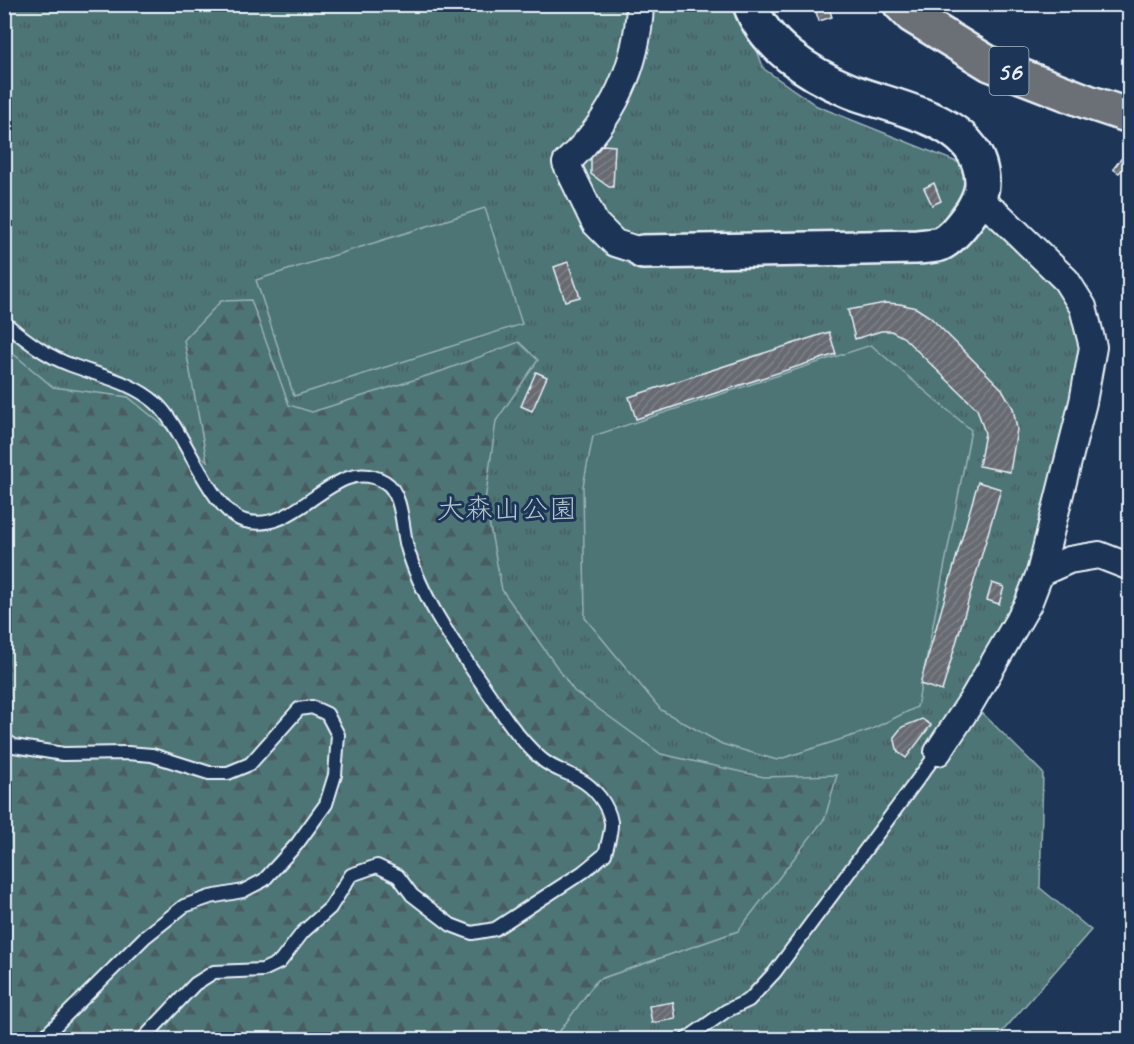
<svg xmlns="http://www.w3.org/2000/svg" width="1134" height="1044" font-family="Caveat,'Klee One',sans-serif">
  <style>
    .grass { fill: url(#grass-tufts); stroke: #9ab2b7; stroke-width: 1.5 }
    .forest { fill: url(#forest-firs); stroke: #9ab2b7; stroke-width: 1.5 }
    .pitch { fill: #4d7476; stroke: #9ab2b7; stroke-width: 1.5 }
    .building { fill: url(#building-hatch); stroke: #e8f1f8; stroke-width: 1.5 }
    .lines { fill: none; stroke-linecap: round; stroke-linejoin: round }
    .lane-casing { stroke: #e8f1f8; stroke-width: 16 }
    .street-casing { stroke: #e8f1f8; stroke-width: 30 }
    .secondary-casing { stroke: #e8f1f8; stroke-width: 38 }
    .highway-casing { stroke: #e8f1f8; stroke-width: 38 }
    .lane { stroke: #1d3557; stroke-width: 12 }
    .street { stroke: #1d3557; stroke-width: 26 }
    .secondary { stroke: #1d3557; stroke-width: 33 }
    .highway { stroke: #6a7074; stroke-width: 33 }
    .labels { text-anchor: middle; stroke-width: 6; stroke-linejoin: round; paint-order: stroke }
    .shield { fill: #1d3557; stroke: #abb9c8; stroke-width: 1.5 }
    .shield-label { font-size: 27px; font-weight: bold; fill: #e8f1f8 }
    .park-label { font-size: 28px; fill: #b2c5ca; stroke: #1d3557 }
  </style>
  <defs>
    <pattern id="grass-tufts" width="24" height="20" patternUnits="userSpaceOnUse" patternTransform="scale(1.5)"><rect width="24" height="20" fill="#4d7476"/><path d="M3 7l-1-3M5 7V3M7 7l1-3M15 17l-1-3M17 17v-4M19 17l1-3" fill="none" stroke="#495c5e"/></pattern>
    <pattern id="forest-firs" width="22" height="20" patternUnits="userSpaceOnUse" patternTransform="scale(1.5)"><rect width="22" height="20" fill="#4d7476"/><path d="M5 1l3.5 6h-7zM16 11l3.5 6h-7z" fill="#495c5e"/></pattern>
    <pattern id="building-hatch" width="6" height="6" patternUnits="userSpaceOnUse" patternTransform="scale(1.5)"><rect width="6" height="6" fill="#676b72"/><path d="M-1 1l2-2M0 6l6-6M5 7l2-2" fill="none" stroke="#7d8187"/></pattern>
  </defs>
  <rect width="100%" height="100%" fill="#1d3557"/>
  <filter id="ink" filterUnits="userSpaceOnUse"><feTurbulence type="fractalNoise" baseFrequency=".0167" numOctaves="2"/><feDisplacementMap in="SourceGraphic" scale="12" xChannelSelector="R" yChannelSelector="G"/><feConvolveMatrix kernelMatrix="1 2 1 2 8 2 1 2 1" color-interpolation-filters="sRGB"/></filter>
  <g filter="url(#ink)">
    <!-- grass -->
    <polygon class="grass" points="5,5 732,5 750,32 764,69 817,106 967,166 979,200 1037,253 1093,347 1040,573 971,702 1043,773 1040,888 1091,930 996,1039 5,1040"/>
    <!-- forest -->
    <polygon class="forest" points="251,300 289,405 312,412 442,371 519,342 538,360 496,421 485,501 502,590 574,691 661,754 764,777 837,775 825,818 738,931 597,980 557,1035 546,1039 5,1039 4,346 53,387 128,397 207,461 184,340 221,301"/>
    <!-- pitch -->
    <g class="pitch">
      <polygon points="485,208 522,324 294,396 256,280"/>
      <polygon points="871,345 971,430 917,707 870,730 777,760 722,744 661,710 585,618 583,486 593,436"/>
    </g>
    <!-- building -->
    <g class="building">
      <polygon points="818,4 828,4 832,17 819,21 814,6"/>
      <polygon points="603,145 615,146 613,187 609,187 591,174 591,154"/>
      <polygon points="1124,155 1130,160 1119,173 1113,169"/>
      <polygon points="934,183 941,201 932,205 924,188"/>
      <polygon points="568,262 580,297 565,301 554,267"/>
      <polygon points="885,303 900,304 916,308 930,317 1002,389 1013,408 1017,429 1010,472 979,466 985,433 977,409 903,337 891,331 881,331 855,339 848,310"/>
      <polygon points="829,332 836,354 636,419 629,397"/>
      <polygon points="536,372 547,377 532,411 521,406"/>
      <polygon points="978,482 1001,489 942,691 920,684"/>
      <polygon points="992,583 1004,587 999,604 987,600"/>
      <polygon points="922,719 931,725 906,758 898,752 894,737 902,727"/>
      <polygon points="673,1002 676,1019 652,1023 649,1006"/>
      <polygon points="814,1031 816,1040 765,1040"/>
    </g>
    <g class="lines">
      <defs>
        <g id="lane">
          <path d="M 4,322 C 24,339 46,356 71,365 C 100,376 132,382 156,403 C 185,429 210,512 245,521 C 300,536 334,452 385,482 C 403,493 402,529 407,547 C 420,594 451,639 478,678 C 497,705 514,734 538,756 C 550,768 564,771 579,779 C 594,787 608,804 611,822 C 612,832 607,845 605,854 L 583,872 L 495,929 L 472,933 L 451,925 L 412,895 L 398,876 L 377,866 L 351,875 L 330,908 L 303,932 L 280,962 L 263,970 L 214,972 L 195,984 L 142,1040"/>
          <polyline points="4,739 14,746 63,754 127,753 152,755 209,773 228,773 250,764 299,709 312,707 327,714 338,735 335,775 326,804 297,844 264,880 243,891 210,897 184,906 145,937 41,1040"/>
          <polyline points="685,1040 726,1011 749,1000 775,972 938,752"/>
        </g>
        <g id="street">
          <path d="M 640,4 C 638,68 612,120 566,163 L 595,223 L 615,243 L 643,252"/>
          <polyline points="1040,573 1069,560 1099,555 1130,567"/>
          <polyline points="938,752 971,702 1028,604 1040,573 1083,402 1093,347 1083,307 1066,280 1000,216 979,200"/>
        </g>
        <path id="secondary" d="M 643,252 L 917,247 C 924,246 934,246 940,244 C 952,239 965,221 972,211 C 982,194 985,183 979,164 C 964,116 888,107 848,90 C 809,74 764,45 750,4"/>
        <polyline id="highway" points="900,4 912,16 990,64 1088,102 1130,116"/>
      </defs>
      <!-- lane casing -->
      <use href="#lane" class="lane-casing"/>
      <!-- street casing -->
      <use href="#street" class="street-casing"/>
      <!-- secondary casing -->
      <use href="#secondary" class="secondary-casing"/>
      <!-- highway casing -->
      <use href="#highway" class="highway-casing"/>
      <!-- lane -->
      <use href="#lane" class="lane"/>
      <!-- street -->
      <use href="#street" class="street"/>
      <!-- secondary -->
      <use href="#secondary" class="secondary"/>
      <!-- highway -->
      <use href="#highway" class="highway"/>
    </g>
  </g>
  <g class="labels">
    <!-- shield labels -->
    <rect class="shield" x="989.5" y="47" width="39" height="48" rx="4.5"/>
    <g class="shield-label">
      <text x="1009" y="80">56</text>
    </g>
    <!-- park labels -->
    <g class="park-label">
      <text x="507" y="518">大森山公園</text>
    </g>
  </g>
  <!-- margin -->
  <rect width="1134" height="1044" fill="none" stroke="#1d3557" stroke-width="24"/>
  <rect x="12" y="12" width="1110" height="1020" fill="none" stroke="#e8f1f8" stroke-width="2" filter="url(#ink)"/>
</svg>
